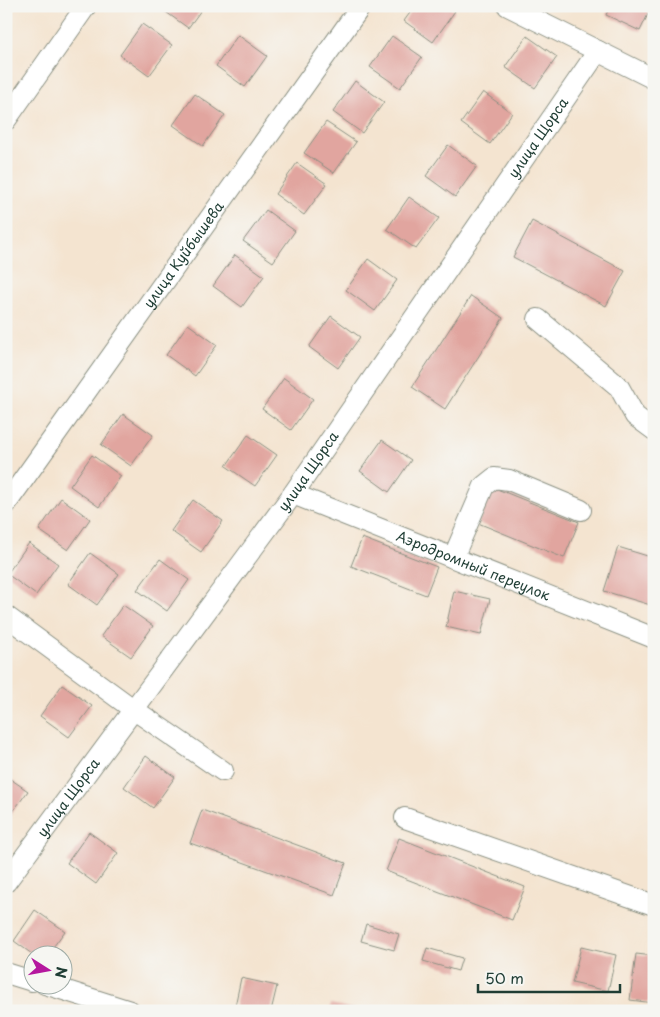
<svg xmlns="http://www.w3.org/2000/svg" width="660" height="1017" font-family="'Playpen Sans',sans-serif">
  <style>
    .building { fill: #e1a59f }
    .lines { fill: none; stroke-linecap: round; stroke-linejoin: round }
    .minor-casing { stroke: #8a9082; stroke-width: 22 }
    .minor { stroke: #fff; stroke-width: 20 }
    .labels { text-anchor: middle; stroke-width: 5; stroke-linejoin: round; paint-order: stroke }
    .street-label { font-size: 14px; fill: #1f3d34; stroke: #f6f6f2 }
  </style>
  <rect width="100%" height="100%" fill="#f6f6f2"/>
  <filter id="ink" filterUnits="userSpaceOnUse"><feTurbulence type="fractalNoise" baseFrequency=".02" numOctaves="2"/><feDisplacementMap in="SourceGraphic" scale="10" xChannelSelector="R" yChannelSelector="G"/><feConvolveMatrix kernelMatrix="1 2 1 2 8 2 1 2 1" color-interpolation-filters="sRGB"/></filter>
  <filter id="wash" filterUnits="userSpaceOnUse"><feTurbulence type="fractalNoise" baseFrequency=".0096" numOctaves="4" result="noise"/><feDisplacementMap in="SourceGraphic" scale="20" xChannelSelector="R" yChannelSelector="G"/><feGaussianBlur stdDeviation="1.12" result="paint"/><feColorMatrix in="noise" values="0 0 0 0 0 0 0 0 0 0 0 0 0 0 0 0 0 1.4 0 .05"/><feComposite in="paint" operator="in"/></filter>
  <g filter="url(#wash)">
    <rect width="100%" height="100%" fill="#f4e4d0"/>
    <g id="blocks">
      <!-- building -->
      <g class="building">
        <polygon points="160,6 204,6 188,28 159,7"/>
        <polygon points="415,6 448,6 455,11 433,42 404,21"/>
        <polygon points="610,6 652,6 640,31 606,15"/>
        <polygon points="142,24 172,45 149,76 120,55"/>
        <polygon points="238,35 267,56 245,87 216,66"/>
        <polygon points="392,36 422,57 400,88 370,67"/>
        <polygon points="527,36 557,57 535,88 505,67"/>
        <polygon points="355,81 384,102 362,133 333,112"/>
        <polygon points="483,92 512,113 490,144 461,123"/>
        <polygon points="195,94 225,115 203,146 173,125"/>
        <polygon points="326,122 356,142 334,173 304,153"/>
        <polygon points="448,145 477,166 455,197 426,176"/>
        <polygon points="297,163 327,184 304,215 275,194"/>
        <polygon points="409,197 439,218 416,249 387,229"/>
        <polygon points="266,210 295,231 273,262 243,241"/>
        <polygon points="532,221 625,271 606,306 513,257"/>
        <polygon points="235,255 264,276 242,307 213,286"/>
        <polygon points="368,259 397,280 375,311 346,290"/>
        <polygon points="471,296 503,318 445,409 412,387"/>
        <polygon points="331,316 360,337 338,368 309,347"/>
        <polygon points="188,324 217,345 195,376 166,355"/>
        <polygon points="284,378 313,399 291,430 262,409"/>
        <polygon points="123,414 153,435 131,466 101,445"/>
        <polygon points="248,435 277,455 255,486 226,466"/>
        <polygon points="382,440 411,460 389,492 360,471"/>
        <polygon points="92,455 121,476 99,507 70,486"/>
        <polygon points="492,487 579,522 564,558 478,523"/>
        <polygon points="61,498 90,519 68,550 39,530"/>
        <polygon points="193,500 223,521 201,552 171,531"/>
        <polygon points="362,538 437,567 426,595 351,566"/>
        <polygon points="29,543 58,564 36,595 7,574"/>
        <polygon points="618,547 654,558 654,606 604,591"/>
        <polygon points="90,553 119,574 97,605 68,584"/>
        <polygon points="160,559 189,580 167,611 137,590"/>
        <polygon points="454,591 490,599 481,635 446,627"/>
        <polygon points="123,605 153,626 131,657 101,636"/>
        <polygon points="62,685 92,706 69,737 40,716"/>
        <polygon points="146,756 175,777 153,808 124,787"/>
        <polygon points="6,776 28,791 6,821"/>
        <polygon points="202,810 346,863 334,895 190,843"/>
        <polygon points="89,832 118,853 96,884 67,863"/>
        <polygon points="399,838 525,887 512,920 386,871"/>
        <polygon points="35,910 65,931 48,954 32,954 14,941"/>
        <polygon points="366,924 399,934 394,950 361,941"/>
        <polygon points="581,947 616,955 608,991 572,983"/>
        <polygon points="427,948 462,958 458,971 423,961"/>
        <polygon points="636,954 654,956 654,1003 630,1000"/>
        <polygon points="241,978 277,986 271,1011 234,1011"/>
        <polygon points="331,1004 358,1010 358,1011 329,1011"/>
      </g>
    </g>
  </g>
  <g filter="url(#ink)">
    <use href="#blocks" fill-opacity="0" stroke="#8a9082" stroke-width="1"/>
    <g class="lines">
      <defs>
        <g id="minor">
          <polyline points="508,6 654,79"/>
          <polyline points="6,120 86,6"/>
          <polyline points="538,319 619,387 635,416 654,430"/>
          <path id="s1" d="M 293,494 L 654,638"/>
          <path id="s2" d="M 6,504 L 361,6"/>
          <polyline points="453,558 484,486 494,478 509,480 581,510"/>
          <polyline points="6,616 133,709 223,771"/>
          <polyline points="405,818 654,905"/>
          <path id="s3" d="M 6,882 L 293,494 L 598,51"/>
          <polyline points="6,973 32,981"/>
          <polyline points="45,984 130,1011"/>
        </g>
      </defs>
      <!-- minor casing -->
      <use href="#minor" class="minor-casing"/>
      <!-- minor -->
      <use href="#minor" class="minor"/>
    </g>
  </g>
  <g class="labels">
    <!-- street labels -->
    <g class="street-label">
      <text dy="5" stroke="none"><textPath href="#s3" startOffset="915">улица Щорса</textPath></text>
      <text dy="5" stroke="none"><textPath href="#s2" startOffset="306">улица Куйбышева</textPath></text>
      <text dy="5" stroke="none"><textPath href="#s3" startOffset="510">улица Щорса</textPath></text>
      <text dy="5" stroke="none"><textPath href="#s1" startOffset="194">Аэродромный переулок</textPath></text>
      <text dy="5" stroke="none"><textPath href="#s3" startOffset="105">улица Щорса</textPath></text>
    </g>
  </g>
  <!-- margin -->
  <rect width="660" height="1017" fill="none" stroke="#f6f6f2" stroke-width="25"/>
  <!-- north arrow -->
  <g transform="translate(48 970) rotate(101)"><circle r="24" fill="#f6f6f2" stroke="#a0aca6"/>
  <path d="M0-4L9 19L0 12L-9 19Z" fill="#b5179e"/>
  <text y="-8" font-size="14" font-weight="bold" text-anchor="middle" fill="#1f3d34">N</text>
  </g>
  <!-- scale -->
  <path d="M478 984v8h142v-8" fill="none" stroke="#1f3d34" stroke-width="2.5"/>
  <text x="485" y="984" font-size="15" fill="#1f3d34" stroke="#f6f6f2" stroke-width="4" paint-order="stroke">50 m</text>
</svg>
